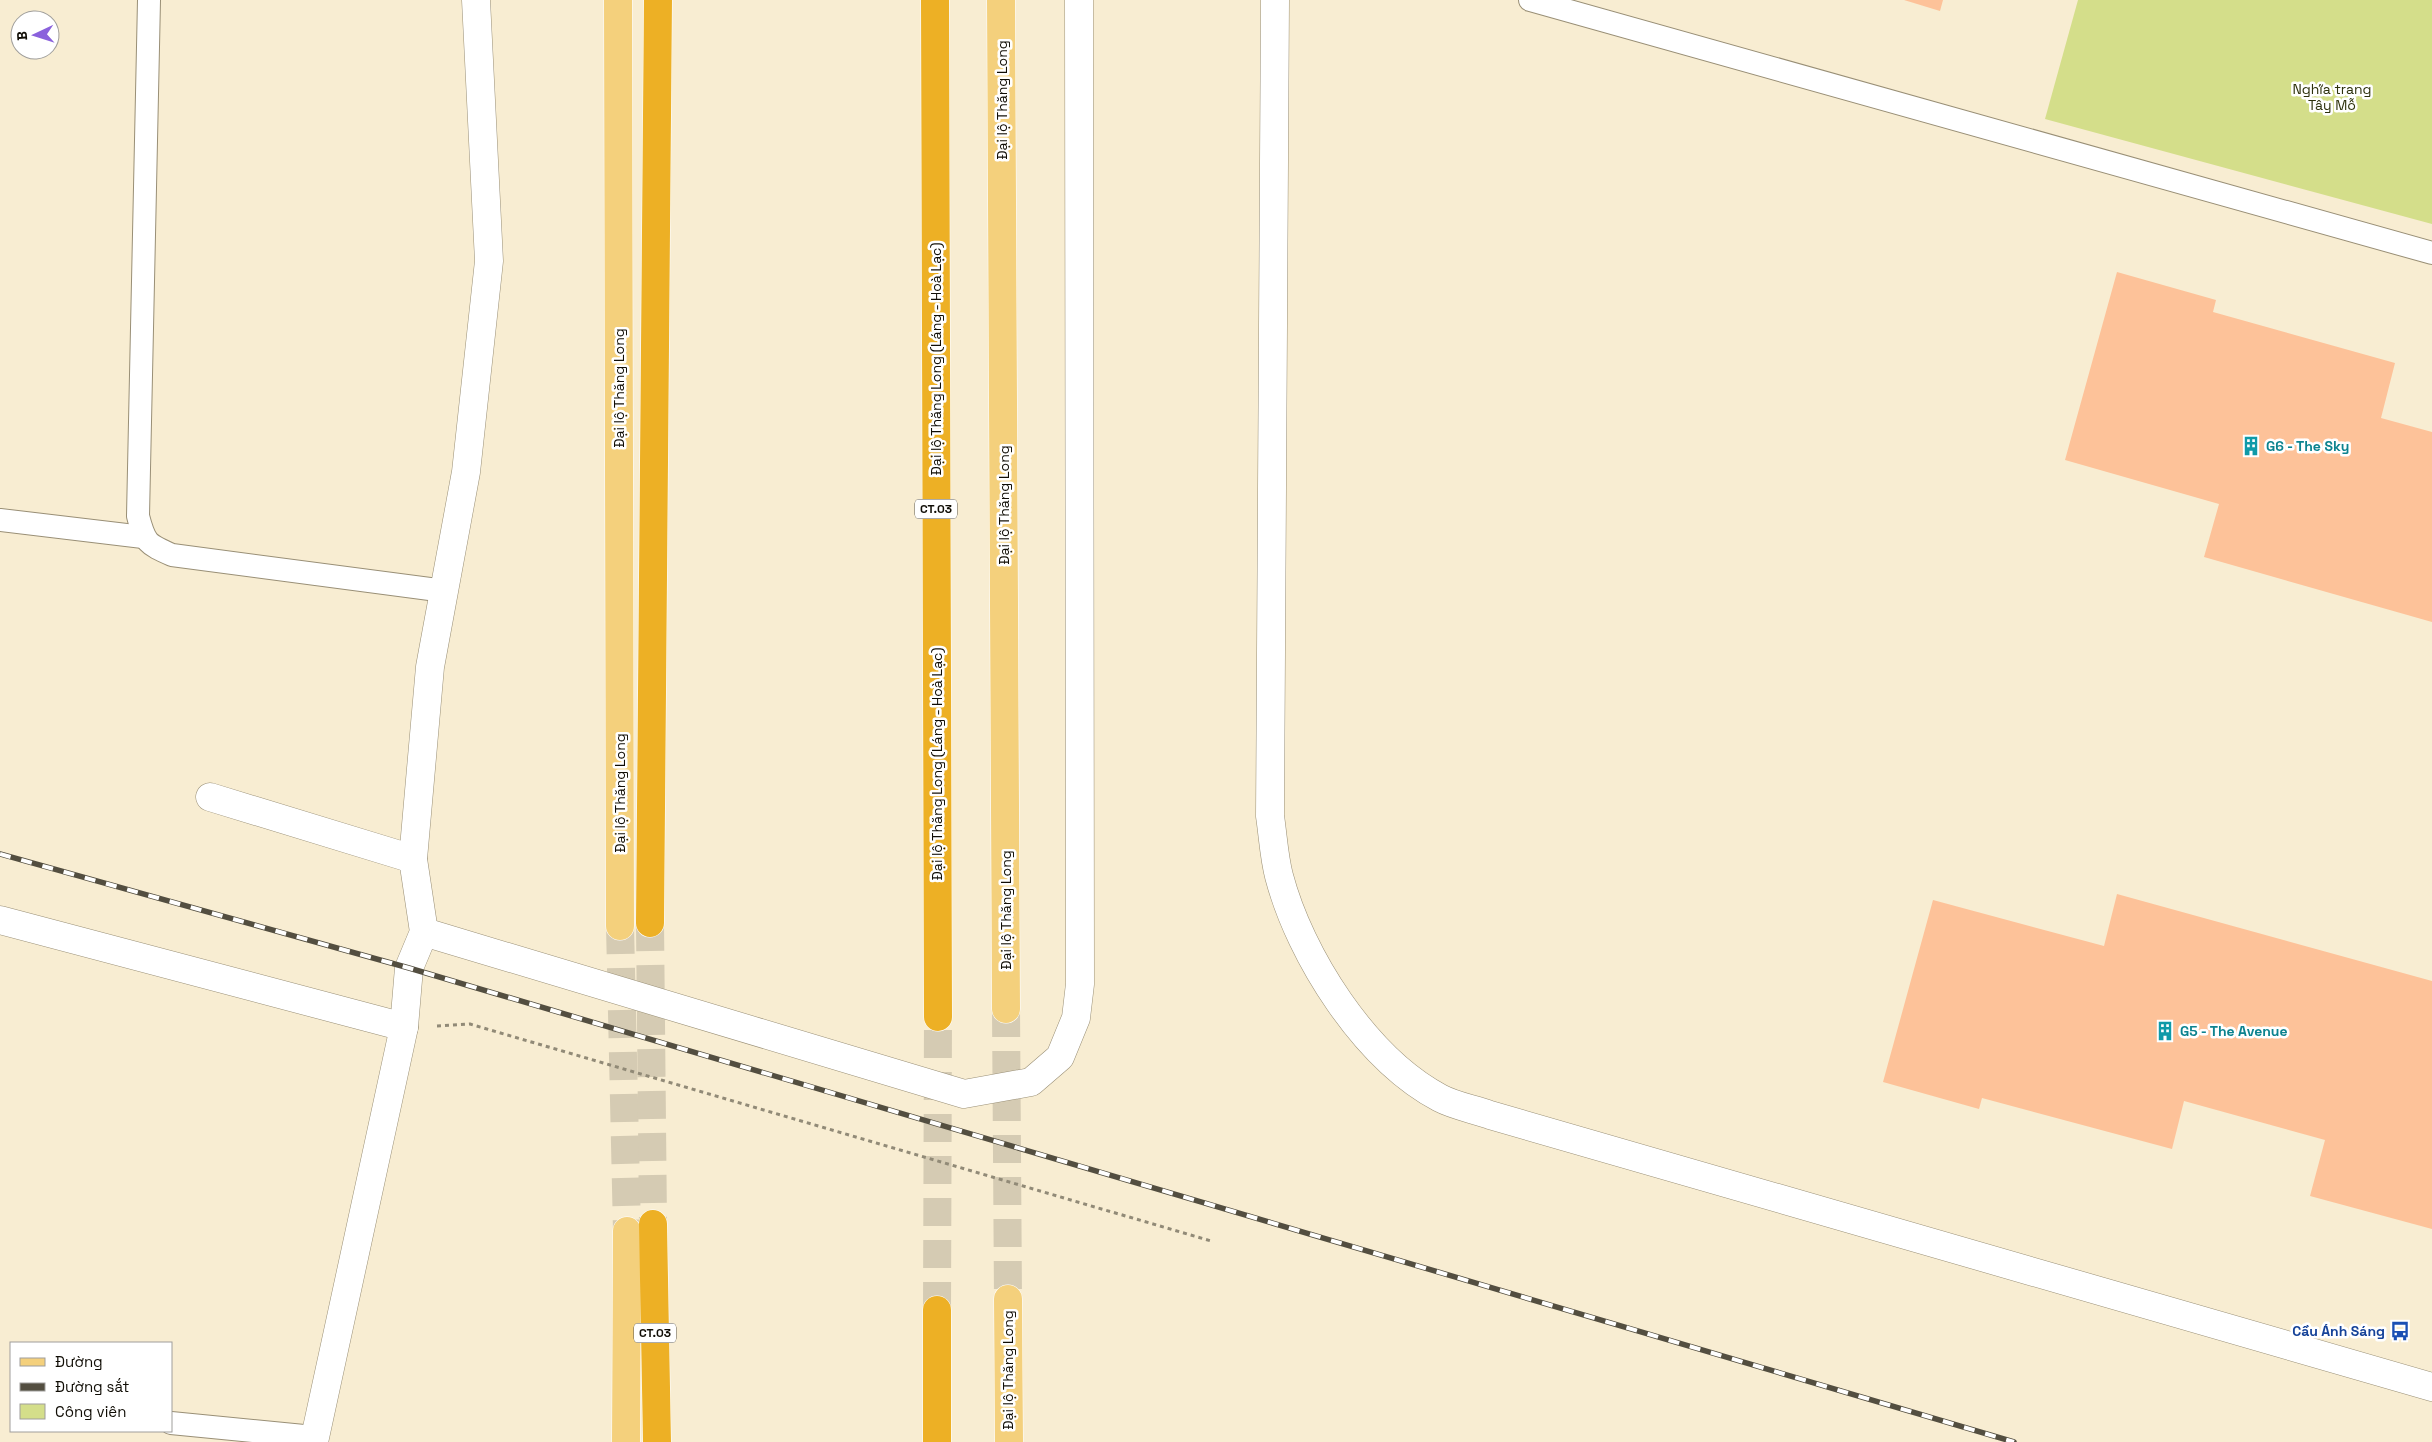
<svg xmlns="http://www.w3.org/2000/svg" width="2432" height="1442" font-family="'Space Grotesk',sans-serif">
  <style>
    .green { fill: #d4de8a }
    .building { fill: #fdc299 }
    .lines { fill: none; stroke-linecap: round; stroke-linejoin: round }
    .primary-tunnel { stroke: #d5cbb3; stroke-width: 28; stroke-dasharray: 28 14; stroke-linecap: butt }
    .motorway-tunnel { stroke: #d5cbb3; stroke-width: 28; stroke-dasharray: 28 14; stroke-linecap: butt }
    .service-casing { stroke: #998f76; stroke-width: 24 }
    .minor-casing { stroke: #998f76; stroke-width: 29 }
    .tertiary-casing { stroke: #998f76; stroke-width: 29 }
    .primary-casing { stroke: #fff; stroke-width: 29 }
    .motorway-casing { stroke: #fff; stroke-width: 29 }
    .path { stroke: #918a77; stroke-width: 3; stroke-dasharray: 4 4; stroke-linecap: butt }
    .service { stroke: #fff; stroke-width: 22 }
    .minor { stroke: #fff; stroke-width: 28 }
    .tertiary { stroke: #fff; stroke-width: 28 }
    .primary { stroke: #f4d07c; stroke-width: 28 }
    .motorway { stroke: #edb025; stroke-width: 28 }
    .rail-casing { stroke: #534e40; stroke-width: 5.5 }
    .rail { stroke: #fff; stroke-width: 4; stroke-dasharray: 11; stroke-linecap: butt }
    .labels { text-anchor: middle; stroke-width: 5; stroke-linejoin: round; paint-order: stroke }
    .shield { fill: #fff; stroke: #585650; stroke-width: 1 }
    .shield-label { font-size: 12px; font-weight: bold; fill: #100d05 }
    .park-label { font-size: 14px; fill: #2d310c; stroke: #fff }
    .street-label { font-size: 14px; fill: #100d05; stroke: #fff }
    .culture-label { font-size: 14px; font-weight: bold; fill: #0d838f; stroke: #fff; text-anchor: start }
    .transit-label { font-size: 14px; font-weight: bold; fill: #164399; stroke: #fff; text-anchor: end }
  </style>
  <rect width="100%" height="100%" fill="#f8edd2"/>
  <!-- green -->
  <polygon class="green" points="2078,0 2432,0 2432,224 2045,119"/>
  <!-- building -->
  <g class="building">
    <polygon points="1904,0 1943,0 1940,11"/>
    <polygon points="2117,272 2216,300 2213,312 2395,363 2381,418 2432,432 2432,622 2204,557 2219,504 2065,460"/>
    <polygon points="2117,894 2432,981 2432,1229 2310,1196 2325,1140 2184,1101 2172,1149 1982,1098 1979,1109 1883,1082 1933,900 2104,946"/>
  </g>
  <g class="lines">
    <!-- primary-tunnel -->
    <g class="primary-tunnel">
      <polyline points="620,926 627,1231"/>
      <polyline points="1006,1009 1008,1299"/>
    </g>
    <!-- motorway-tunnel -->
    <g class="motorway-tunnel">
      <polyline points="650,923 653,1224"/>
      <polyline points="937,1310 938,1017"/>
    </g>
    <defs>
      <g id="service">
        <path d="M 149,0 L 138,516 C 145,543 147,544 172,555 L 445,591"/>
        <polyline points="1530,0 2432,253"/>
        <polyline points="0,520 143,537"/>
        <polyline points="171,1423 314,1437"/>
      </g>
      <g id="minor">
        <polyline points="210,797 413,859"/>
        <polyline points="0,920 404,1027"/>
        <polyline points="424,932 964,1094 1031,1082 1060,1057 1076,1018 1080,984 1079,0"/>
        <polyline points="314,1442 404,1027 409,968 424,932 413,859 430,667 466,472 489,261 476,0"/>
      </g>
      <path id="tertiary" d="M 1275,0 L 1270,816 C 1273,836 1274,857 1279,876 C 1300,956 1365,1058 1440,1098 C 1455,1106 1474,1109 1490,1115 L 2432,1387"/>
      <g id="primary">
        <polyline points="618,0 620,926"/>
        <polyline points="1001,0 1006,1009"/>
        <polyline points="1008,1299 1009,1442"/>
        <polyline points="626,1442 627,1231"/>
      </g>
      <g id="motorway">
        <polyline points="935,0 938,1017"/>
        <polyline points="650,923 658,0"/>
        <polyline points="653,1224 657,1442"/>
        <polyline points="937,1310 937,1442"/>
      </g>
    </defs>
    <!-- service casing -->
    <use href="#service" class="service-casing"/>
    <!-- minor casing -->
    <use href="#minor" class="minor-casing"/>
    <!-- tertiary casing -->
    <use href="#tertiary" class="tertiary-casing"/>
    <!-- primary casing -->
    <use href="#primary" class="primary-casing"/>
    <!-- motorway casing -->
    <use href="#motorway" class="motorway-casing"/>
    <!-- path -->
    <polyline class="path" points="437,1026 470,1024 1211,1241"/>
    <!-- service -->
    <use href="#service" class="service"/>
    <!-- minor -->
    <use href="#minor" class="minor"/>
    <!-- tertiary -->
    <use href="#tertiary" class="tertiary"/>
    <!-- primary -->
    <use href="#primary" class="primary"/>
    <!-- motorway -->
    <use href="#motorway" class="motorway"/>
    <defs>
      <polyline id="rail" points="0,854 409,968 2014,1442"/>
    </defs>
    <!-- rail casing -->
    <use href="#rail" class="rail-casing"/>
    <!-- rail -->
    <use href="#rail" class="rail"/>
  </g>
  <!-- icons -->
  <defs>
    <symbol id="building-bare" viewBox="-9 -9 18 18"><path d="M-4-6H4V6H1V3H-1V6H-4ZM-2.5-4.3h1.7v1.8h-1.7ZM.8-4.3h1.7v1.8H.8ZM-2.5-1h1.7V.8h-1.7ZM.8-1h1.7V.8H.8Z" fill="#0f9aa8" stroke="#fff" stroke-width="2.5" paint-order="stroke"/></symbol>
    <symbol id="bus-bare" viewBox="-9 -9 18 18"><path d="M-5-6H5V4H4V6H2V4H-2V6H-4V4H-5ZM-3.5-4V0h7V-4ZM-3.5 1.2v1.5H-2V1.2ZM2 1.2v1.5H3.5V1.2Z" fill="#1a4fb4" stroke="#fff" stroke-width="2.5" paint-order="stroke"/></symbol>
  </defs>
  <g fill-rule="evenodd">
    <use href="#building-bare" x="2237" y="432" width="28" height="28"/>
    <use href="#building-bare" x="2151" y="1017" width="28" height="28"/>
    <use href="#bus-bare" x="2386" y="1317" width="28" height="28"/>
  </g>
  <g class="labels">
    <!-- shield labels -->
    <g class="shield">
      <rect x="915" y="499.5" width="42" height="19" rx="4"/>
      <rect x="634" y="1323.5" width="42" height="19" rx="4"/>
    </g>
    <g class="shield-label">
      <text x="936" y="513">CT.03</text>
      <text x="655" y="1337">CT.03</text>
    </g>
    <!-- park labels -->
    <g class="park-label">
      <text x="2332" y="94">Nghĩa trang<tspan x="2332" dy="16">Tây Mỗ</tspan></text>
    </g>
    <!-- street labels -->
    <g class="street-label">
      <text transform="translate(1002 100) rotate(-90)" y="5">Đại lộ Thăng Long</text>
      <text transform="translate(936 359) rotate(-90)" y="5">Đại lộ Thăng Long (Láng - Hoà Lạc)</text>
      <text transform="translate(619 388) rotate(-90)" y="5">Đại lộ Thăng Long</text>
      <text transform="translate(1004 505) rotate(-90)" y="5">Đại lộ Thăng Long</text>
      <text transform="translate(937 764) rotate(-90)" y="5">Đại lộ Thăng Long (Láng - Hoà Lạc)</text>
      <text transform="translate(620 793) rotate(-90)" y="5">Đại lộ Thăng Long</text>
      <text transform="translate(1006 910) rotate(-90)" y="5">Đại lộ Thăng Long</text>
      <text transform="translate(1008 1370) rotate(-90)" y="5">Đại lộ Thăng Long</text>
    </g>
    <!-- culture labels -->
    <g class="culture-label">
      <text x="2266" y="451">G6 - The Sky</text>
      <text x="2180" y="1036">G5 - The Avenue</text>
    </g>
    <!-- transit labels -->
    <g class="transit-label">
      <text x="2385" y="1336">Cầu Ánh Sáng</text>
    </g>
  </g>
  <!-- legend -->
  <rect x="10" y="1342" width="162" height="90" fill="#ffffff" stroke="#9f9e9b"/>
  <rect x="20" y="1358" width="25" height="8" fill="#f4d07c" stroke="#9f9e9b"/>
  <text x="55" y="1367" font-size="15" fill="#100d05">Đường</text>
  <rect x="20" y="1383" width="25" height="8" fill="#534e40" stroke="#9f9e9b"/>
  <text x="55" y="1392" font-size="15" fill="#100d05">Đường sắt</text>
  <rect x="20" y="1404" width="25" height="15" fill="#d4de8a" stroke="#9f9e9b"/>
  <text x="55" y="1417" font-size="15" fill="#100d05">Công viên</text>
  <!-- north arrow -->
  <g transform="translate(35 35) rotate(266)"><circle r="24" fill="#ffffff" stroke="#9f9e9b"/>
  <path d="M0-4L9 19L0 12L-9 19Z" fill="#8a61dc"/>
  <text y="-8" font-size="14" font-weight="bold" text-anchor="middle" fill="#100d05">B</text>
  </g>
</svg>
